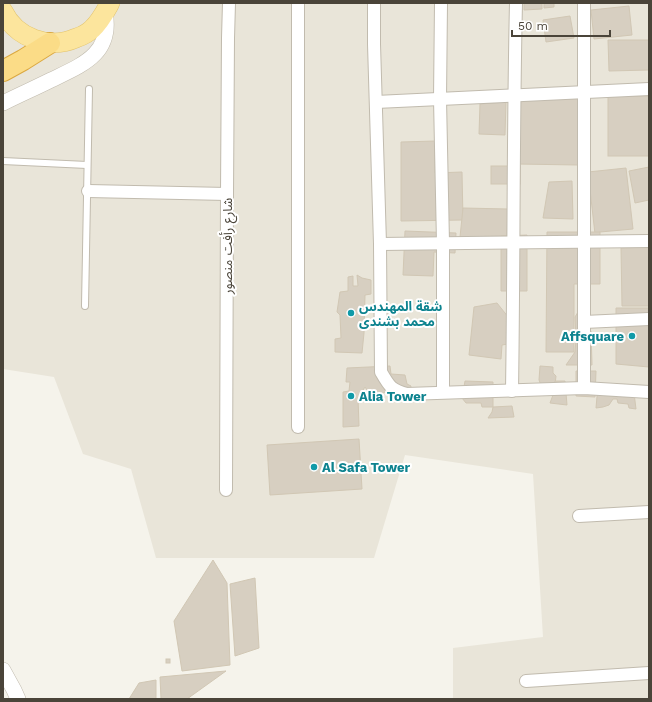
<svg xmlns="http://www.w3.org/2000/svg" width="652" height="702" font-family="'Work Sans','Noto Sans Arabic',sans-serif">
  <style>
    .residential { fill: #e9e5d9 }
    .building { fill: #d7cfc1; stroke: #d1c7b4 }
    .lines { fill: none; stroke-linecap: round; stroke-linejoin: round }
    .service-casing { stroke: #c1bbae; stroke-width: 8 }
    .minor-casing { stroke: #c1bbae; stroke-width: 14 }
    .tertiary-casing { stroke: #c1bbae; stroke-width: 16 }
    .primary-casing { stroke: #e2c36c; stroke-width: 20 }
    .trunk-casing { stroke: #dba840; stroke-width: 22 }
    .service { stroke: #fff; stroke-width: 6 }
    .minor { stroke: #fff; stroke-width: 12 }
    .tertiary { stroke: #fff; stroke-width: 15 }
    .primary { stroke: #fce59d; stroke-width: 19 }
    .trunk { stroke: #fbdc87; stroke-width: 20 }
    .culture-dot { fill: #0f9aa8; stroke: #fff; stroke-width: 1.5 }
    .labels { text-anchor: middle; stroke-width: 4; stroke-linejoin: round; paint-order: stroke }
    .street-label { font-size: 13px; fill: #4a4439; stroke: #fff }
    .culture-label { font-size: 13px; font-weight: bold; fill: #0d838f; stroke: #fff; text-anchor: start }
  </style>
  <rect width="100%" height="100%" fill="#f5f3eb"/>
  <!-- residential -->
  <polygon class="residential" points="3,3 649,3 649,699 453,699 453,648 543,637 533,474 405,455 374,558 156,558 131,469 83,454 54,377 3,369"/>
  <!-- building -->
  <g class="building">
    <polygon points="524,3 542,3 542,9 524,10"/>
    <polygon points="544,3 554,3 554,7 544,8"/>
    <polygon points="629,6 632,35 594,39 591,10"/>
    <polygon points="570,16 574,38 546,42 543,20"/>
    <polygon points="608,40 649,40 649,70 609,71"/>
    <rect x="608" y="96" width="41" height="60"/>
    <polygon points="518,97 579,98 578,165 517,164"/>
    <polygon points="506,102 505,135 479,134 480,104"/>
    <polygon points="435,141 435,173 462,172 463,220 401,221 401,142"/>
    <rect x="491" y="166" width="29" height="18"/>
    <polygon points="649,167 649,200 635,203 629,171"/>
    <polygon points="626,168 633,229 600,232 595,234 588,172"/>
    <polygon points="572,181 573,219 543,218 549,182"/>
    <polygon points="463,208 508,209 507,236 460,237"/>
    <polygon points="405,231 456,233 455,253 434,252 433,276 403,275"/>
    <polygon points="547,232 600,232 600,284 574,284 574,352 546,352"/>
    <polygon points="527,235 527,291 501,291 501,236"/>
    <polygon points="649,247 649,306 622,306 621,248"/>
    <polygon points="357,275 362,278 371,280 371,294 365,295 364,333 362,353 335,352 335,339 341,338 340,315 337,312 340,292 348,291 348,277 353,276 353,286 358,286"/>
    <polygon points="497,303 513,323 508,344 502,345 501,359 469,355 474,307"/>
    <polygon points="616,308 649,308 649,367 616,364"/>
    <polygon points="582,311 588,331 591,331 592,365 566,365 575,352 576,339 575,317 578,312"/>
    <polygon points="390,366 391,374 405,375 407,384 411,386 409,397 397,395 394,397 385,392 380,395 367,390 365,387 358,398 359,426 343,427 343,392 349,391 350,382 346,382 347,368"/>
    <polygon points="540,366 553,367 553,373 556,376 554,393 541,385 539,380"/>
    <polygon points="576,371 596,371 595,397 576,396"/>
    <polygon points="465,381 493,382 493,407 482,407 481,403 466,403 462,398"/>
    <polygon points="555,381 565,381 567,405 550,403 553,395"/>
    <polygon points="598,385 633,385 636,409 629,408 628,404 618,403 617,399 613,399 609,405 603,407 596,408"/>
    <polygon points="512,406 514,417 488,418 492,412 493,407"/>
    <polygon points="359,439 362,489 270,495 267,445"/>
    <polygon points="213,560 227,583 230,665 182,671 174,621"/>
    <polygon points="255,578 259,648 235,656 230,584"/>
    <rect x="166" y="659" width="4" height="4"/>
    <polygon points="226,671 187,699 161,699 160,677"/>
    <polygon points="156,680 156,699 129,699 139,683"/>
  </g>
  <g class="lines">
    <defs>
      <g id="service">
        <polyline points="3,161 87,165"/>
        <polyline points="85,306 89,89"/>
      </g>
      <g id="minor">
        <path d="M 374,3 L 374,44 L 380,244 L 381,372 C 389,386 391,390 407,394 L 584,388 L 649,392"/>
        <polyline points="441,3 440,99 443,243 443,392"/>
        <polyline points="376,102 649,89"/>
        <polyline points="88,191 227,194"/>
        <polyline points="380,244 649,241"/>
        <polyline points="584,322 649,319"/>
        <polyline points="584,388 584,3"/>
        <path d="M 512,391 C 514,261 513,132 516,3"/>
        <polyline points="298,427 298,3"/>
        <polyline points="226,490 227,194 228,38 229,3"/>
        <polyline points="579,516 649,512"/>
        <polyline points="526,681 649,673"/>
      </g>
      <g id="tertiary">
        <path d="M 3,103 C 19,95 35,88 51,80 C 82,65 113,54 105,12"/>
        <polyline points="3,670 14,690 18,699"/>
      </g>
      <path id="primary" d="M 3,11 C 16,38 49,50 76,38 C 82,36 88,33 92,29 C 100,22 105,12 110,3"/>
      <polyline id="trunk" points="3,71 23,60 50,43"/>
    </defs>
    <!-- service casing -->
    <use href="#service" class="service-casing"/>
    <!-- minor casing -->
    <use href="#minor" class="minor-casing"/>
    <!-- tertiary casing -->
    <use href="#tertiary" class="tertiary-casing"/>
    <!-- primary casing -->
    <use href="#primary" class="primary-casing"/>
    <!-- trunk casing -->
    <use href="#trunk" class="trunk-casing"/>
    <!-- service -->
    <use href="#service" class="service"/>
    <!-- minor -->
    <use href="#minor" class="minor"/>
    <!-- tertiary -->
    <use href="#tertiary" class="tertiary"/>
    <!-- primary -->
    <use href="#primary" class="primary"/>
    <!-- trunk -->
    <use href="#trunk" class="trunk"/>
  </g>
  <!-- markers -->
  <g class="culture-dot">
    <circle cx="351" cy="313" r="4"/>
    <circle cx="632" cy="336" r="4"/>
    <circle cx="351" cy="396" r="4"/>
    <circle cx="314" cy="467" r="4"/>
  </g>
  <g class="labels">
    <!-- street labels -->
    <g class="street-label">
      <text transform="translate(227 246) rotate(-90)" y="5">شارع رأفت منصور</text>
    </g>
    <!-- culture labels -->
    <g class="culture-label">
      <text x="359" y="311">شقة المهندس<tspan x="359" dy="15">محمد بشندى</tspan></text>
      <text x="624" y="341" text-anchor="end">Affsquare</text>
      <text x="359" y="401">Alia Tower</text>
      <text x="322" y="472">Al Safa Tower</text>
    </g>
  </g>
  <!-- border -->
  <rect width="652" height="702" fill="none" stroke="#4a4439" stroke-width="8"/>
  <!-- scale -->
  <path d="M512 30v6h98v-6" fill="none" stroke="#4a4439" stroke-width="2"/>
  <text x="518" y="30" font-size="12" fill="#4a4439" stroke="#ffffff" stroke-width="3" paint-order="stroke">50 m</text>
</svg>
